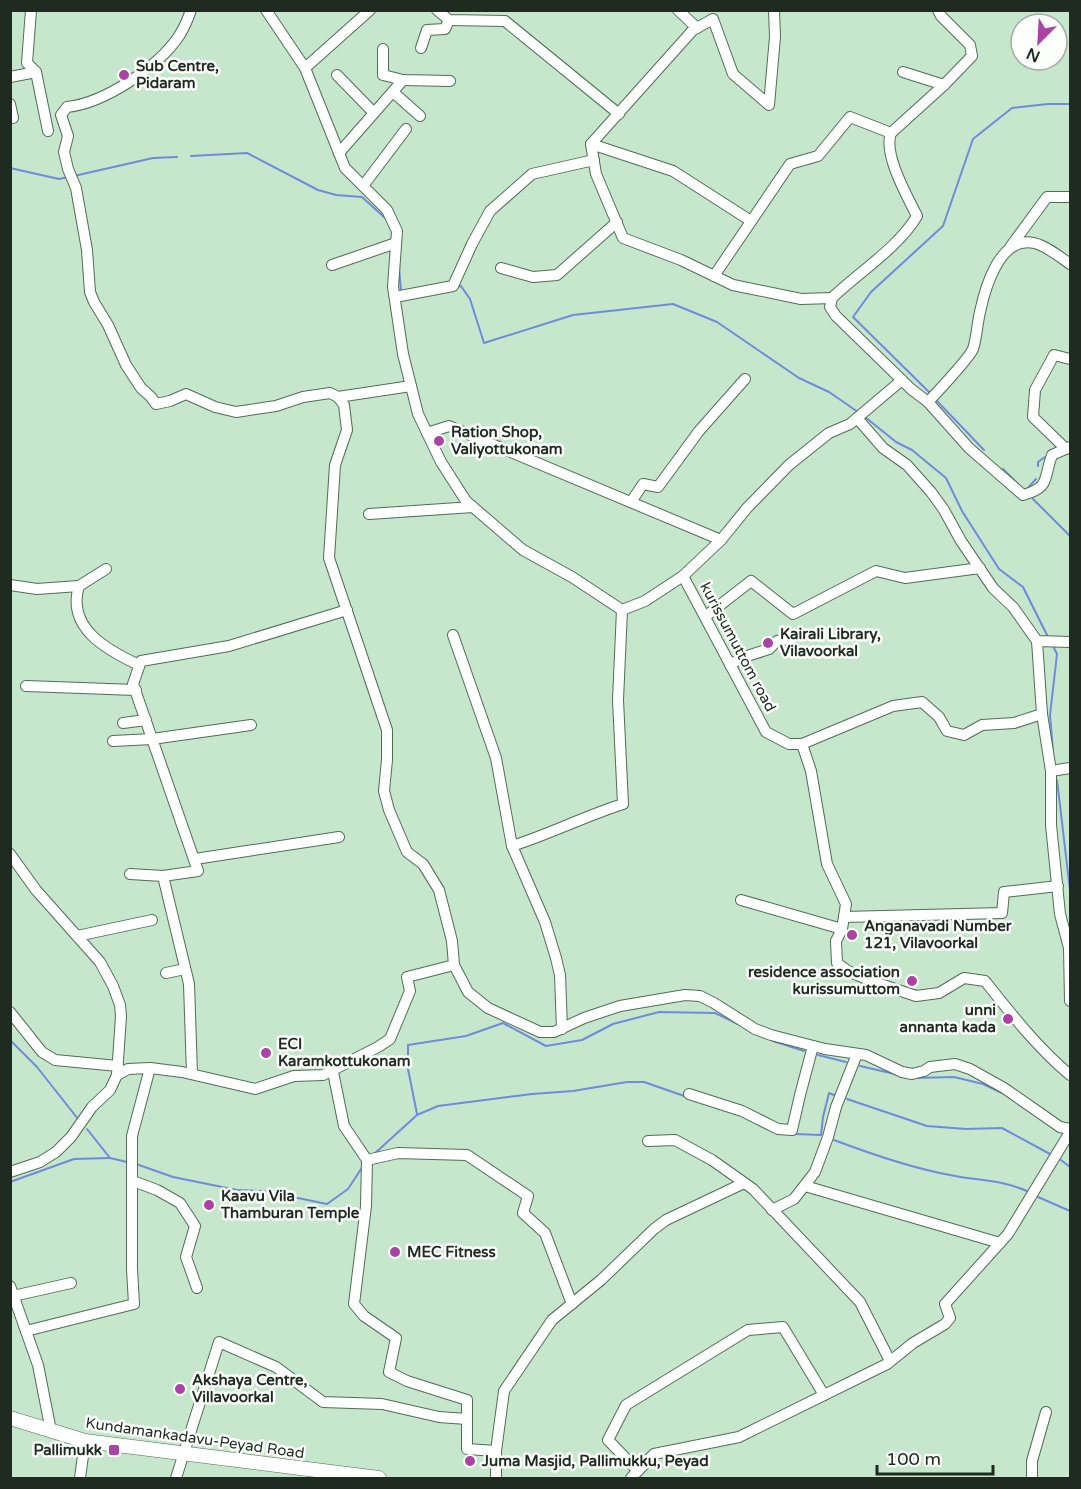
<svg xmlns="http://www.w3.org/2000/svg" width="1081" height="1489" font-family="'Varela Round',sans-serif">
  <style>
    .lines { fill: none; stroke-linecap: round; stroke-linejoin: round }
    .stream { stroke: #718add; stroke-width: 2 }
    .minor-casing { stroke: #506e56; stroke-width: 12 }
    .major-casing { stroke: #506e56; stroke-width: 15 }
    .minor { stroke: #fff; stroke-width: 10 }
    .major { stroke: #fff; stroke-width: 14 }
    .poi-dot { fill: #ab43a5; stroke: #fcfffc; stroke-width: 2 }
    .labels { text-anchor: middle; stroke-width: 5; stroke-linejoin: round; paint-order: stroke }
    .poi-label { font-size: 15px; font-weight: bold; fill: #1f2b21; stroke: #fcfffc; text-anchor: start }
    .street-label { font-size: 15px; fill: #1f2b21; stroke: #fcfffc }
  </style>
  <rect width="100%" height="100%" fill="#c6e7cc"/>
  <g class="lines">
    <!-- stream -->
    <g class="stream">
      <polyline points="191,156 247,153 318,190 336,195 362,197 385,218"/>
      <polyline points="10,168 59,179 68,177"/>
      <polyline points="74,176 153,158 177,157"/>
      <polyline points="399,267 401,291"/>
      <polyline points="457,287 461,286 470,299 484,343 573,315 673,304 717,322 799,378 829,392 858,412"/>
      <polyline points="930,393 853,317 871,292 943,226 973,139 1012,108 1048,104 1070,104"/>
      <polyline points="936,400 984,450"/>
      <polyline points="865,417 896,442 912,450 946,478 962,511 999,569 1023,587 1047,635"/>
      <polyline points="1038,466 1038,462 1045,457"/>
      <polyline points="1003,469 1017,483"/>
      <polyline points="1027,489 1036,479"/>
      <polyline points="1033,499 1070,536"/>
      <polyline points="1053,751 1050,715 1057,654 1054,648"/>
      <polyline points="1057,780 1070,890"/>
      <polyline points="10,1040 37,1067 78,1119"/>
      <polyline points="773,1041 804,1051"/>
      <polyline points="818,1055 846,1062"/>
      <polyline points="860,1066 895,1074"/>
      <polyline points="915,1078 954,1077 983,1084 1002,1093"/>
      <polyline points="847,1099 927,1126 966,1129 1002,1128 1050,1154"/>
      <polyline points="417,1114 408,1069 408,1045 466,1036 503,1023 546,1046 582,1040 613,1024 659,1012 715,1013 738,1024"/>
      <polyline points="87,1129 110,1158 127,1162"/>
      <polyline points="794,1134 821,1135 823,1117 829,1093 834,1095"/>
      <path d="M 834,1140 C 871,1154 911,1168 950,1175 C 978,1181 999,1179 1027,1191"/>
      <polyline points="373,1155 417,1115 438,1106 532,1094 573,1091 627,1082 644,1082 687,1097"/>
      <polyline points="1061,1160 1070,1167"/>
      <polyline points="136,1164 173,1177 237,1190 264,1191 327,1204 348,1189 363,1166"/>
      <polyline points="10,1182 74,1159 109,1158"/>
      <polyline points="1038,1197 1070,1211"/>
    </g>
    <defs>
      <g id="minor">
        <polyline points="31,10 27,63 36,72 48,131"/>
        <path d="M 191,10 C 188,19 184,28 179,36 C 158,67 105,103 67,107 L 61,115 L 68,136 L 64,152 L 68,169 L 76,188 L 87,250 L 90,292 L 94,302 L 108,325 L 126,365 L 141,388 L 151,397 L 156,404 L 170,401 L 186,394 L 215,407 L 236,412 L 276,406 L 303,397 L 330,393 L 338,397 L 344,405 L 347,430 L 335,465 L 329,558 L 387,730 L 387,760 L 384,791 L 389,810 L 407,852 L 423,864 L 439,890 L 452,941 L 454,965 L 468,992 L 488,1008 L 540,1032 L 554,1032 L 584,1018 L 620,1006 L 685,995 L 700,996 L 714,1003 L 755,1029 L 771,1035 L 825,1049 L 866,1055 L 902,1072 L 912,1074 L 924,1071 L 930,1067 L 955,1064 L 970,1069 L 1004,1088 L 1060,1127 L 1070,1129"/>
        <path d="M 266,10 L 305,68 L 345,168 L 387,210 L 397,231 L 393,287 L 403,354 L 418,414 L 441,462 L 466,501 L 523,550 L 572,577 L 622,610 L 645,601 L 683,576 L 766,732 L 789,744 L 802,744 L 811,771 L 827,864 L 846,904 L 842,929 L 836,941 L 837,963 L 848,971 L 871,981 L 916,996 L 939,993 L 964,978 L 985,981 C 1012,1015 1037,1047 1070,1075"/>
        <polyline points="437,10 449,20 505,21 619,114"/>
        <polyline points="678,10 697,28"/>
        <polyline points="774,10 775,37 769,105 733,74 713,19 693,30 591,144 596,174 623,238 681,260 733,285 801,299 832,298"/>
        <path d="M 938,10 L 941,16 L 970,45 L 972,56 L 944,85 L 891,133 C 883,154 907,196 917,216 C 899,247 858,273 832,298 L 830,307 L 836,316 L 911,389 L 928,402 L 969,448 L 1023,495 C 1051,487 1043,479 1052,455 L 1070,447"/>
        <polyline points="421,48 427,30 445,29 449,20"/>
        <polyline points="383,49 383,75 403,80 450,81"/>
        <polyline points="305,68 370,10"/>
        <polyline points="903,72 944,85"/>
        <polyline points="337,75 374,113"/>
        <polyline points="10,77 36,72"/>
        <polyline points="393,92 420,116"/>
        <polyline points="10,104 13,118"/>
        <polyline points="591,144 673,171 751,221"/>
        <polyline points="339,153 403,80"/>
        <polyline points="363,186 406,129"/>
        <polyline points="1011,246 1047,197 1070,197"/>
        <polyline points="332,265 396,243"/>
        <polyline points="501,268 533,277 557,275 617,222"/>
        <polyline points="714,276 790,164 818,156 850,117 891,133"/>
        <polyline points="395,297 453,286 472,244 490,211 532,174 594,160"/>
        <polyline points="338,397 411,386"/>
        <path d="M 928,402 C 937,392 968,360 973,349 C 977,337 977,324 980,312 C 985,288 1000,235 1034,243 C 1047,246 1060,257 1070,264"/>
        <polyline points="857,418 902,380"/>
        <polyline points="427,433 449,426 721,540"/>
        <polyline points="1066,449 1033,417 1035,390 1054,355 1070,359"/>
        <polyline points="631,502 643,484 658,487 699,431 745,379"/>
        <polyline points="369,514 473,507"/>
        <polyline points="683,576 721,540 747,508 789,465 829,433 850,424 857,418 883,448 907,465 931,492 944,510 961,541 993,588 1013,607 1037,641 1070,642"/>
        <polyline points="10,585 37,589 79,586 106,569"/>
        <path d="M 79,586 C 66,628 107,650 139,665"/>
        <polyline points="706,616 751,581 793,614 876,571 905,578 980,568"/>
        <polyline points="453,635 496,758 512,846 545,922 556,958 560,975 562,1029"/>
        <polyline points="1037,641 1042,714 1051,771"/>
        <polyline points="730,665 741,658 769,649 777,641 793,638"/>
        <polyline points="26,686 136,690"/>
        <polyline points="123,723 146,720"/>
        <polyline points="113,741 152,739 251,725"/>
        <polyline points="802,744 893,706 922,702 939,717 947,731 964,735 982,725 1014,723 1042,714"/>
        <polyline points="1070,768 1051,771 1051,825 1060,914 1069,948 1070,1001"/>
        <path d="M 512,846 C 550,834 585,816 623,804 L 618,700 L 622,610"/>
        <polyline points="10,854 36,890 100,962 113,986 120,1005 121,1016 117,1075 110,1090 92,1107 71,1137 56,1152 40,1162 10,1172"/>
        <polyline points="195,859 339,837"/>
        <polyline points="130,874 163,876 198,871 133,684 141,661 229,646 347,610"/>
        <polyline points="163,876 189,984 192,1074"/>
        <polyline points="741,900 842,929"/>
        <polyline points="844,917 1002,913 1004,892 1058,886"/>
        <polyline points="77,936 152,920"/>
        <polyline points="166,973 185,969"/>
        <polyline points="10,1012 42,1052 55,1060 118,1066"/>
        <polyline points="333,1072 344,1126 367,1160 366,1206 354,1304 364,1316 396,1338 389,1372 407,1381 467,1400 467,1449 496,1451"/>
        <polyline points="117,1075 128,1069 150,1068 182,1072 255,1089 294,1076 323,1075 378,1047 390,1039 410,991 407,977 454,965"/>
        <polyline points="689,1094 742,1111 778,1129 792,1130 800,1095 813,1046"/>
        <polyline points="648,1141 675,1140 712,1160 753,1189 860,1302 890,1361"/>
        <polyline points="367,1160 398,1153 467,1155 528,1196 523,1213 545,1233 572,1304"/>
        <polyline points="133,1181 157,1190 180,1203 195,1226 186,1257 197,1288"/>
        <polyline points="805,1186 1000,1243"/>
        <polyline points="772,1210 794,1199 815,1172 828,1137 836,1107 857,1054"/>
        <polyline points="10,1286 38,1365 51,1431"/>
        <polyline points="13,1296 71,1283"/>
        <polyline points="26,1331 134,1304 132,1269 132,1136 150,1068"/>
        <polyline points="638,1471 608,1440 626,1405 748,1330 783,1327 824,1395"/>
        <polyline points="80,1478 85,1441"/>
        <polyline points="176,1478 219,1342 276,1367 323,1402 382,1404 439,1417 467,1419"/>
        <polyline points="496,1478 496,1451 504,1391 552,1320 601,1280 654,1229 666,1220 744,1183"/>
        <polyline points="631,1478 654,1454 739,1437 887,1364 913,1343 945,1324 950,1318 945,1304 1008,1234 1070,1132"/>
        <polyline points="1032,1478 1032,1461 1046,1412"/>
      </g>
      <polyline id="major" points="10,1418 85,1441 379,1478"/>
    </defs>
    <!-- minor casing -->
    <use href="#minor" class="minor-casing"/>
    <!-- major casing -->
    <use href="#major" class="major-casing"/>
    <!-- minor -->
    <use href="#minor" class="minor"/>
    <!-- major -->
    <use href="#major" class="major"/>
  </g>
  <!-- markers -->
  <g class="poi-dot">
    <circle cx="124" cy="75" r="6"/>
    <circle cx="439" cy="441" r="6"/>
    <circle cx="768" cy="643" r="6"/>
    <circle cx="852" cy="935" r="6"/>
    <circle cx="912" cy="981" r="6"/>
    <circle cx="1008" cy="1019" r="6"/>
    <circle cx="266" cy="1053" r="6"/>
    <circle cx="209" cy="1205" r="6"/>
    <circle cx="395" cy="1252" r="6"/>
    <circle cx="180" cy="1389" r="6"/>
    <rect x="108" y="1444" width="12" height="12" rx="3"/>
    <circle cx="470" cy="1461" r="6"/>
  </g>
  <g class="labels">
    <!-- poi labels -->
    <g class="poi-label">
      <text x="136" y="71">Sub Centre,<tspan x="136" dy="17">Pidaram</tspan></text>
      <text x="451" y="437">Ration Shop,<tspan x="451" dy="17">Valiyottukonam</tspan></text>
      <text x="780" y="639">Kairali Library,<tspan x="780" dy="17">Vilavoorkal</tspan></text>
      <text x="864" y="931">Anganavadi Number<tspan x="864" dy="17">121, Vilavoorkal</tspan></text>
      <text x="900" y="977" text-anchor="end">residence association<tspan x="900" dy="17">kurissumuttom</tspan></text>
      <text x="996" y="1015" text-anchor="end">unni<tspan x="996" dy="17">annanta kada</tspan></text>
      <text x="278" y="1049">ECI<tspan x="278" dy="17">Karamkottukonam</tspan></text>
      <text x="221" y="1201">Kaavu Vila<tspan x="221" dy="17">Thamburan Temple</tspan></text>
      <text x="407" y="1257">MEC Fitness</text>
      <text x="192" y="1385">Akshaya Centre,<tspan x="192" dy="17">Villavoorkal</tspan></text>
      <text x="102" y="1455" text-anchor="end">Pallimukk</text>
      <text x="482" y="1466">Juma Masjid, Pallimukku, Peyad</text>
    </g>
    <!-- street labels -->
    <g class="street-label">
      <text transform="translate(738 647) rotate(62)" y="5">kurissumuttom road</text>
      <text transform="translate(195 1438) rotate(8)" y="5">Kundamankadavu-Peyad Road</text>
    </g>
  </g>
  <!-- border -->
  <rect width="1081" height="1489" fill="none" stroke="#1f2b21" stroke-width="24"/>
  <!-- north arrow -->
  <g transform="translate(1039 42) rotate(204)"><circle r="28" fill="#fcfffc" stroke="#a4aaa4" stroke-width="1.5"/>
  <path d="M0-4.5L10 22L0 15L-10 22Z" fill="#ab43a5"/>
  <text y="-9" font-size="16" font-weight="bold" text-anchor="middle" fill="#1f2b21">N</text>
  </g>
  <!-- scale -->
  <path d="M877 1465v9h116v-9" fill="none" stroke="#1f2b21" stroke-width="3"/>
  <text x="886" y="1465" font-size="18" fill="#1f2b21" stroke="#fcfffc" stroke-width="4.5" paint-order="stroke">100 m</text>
</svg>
